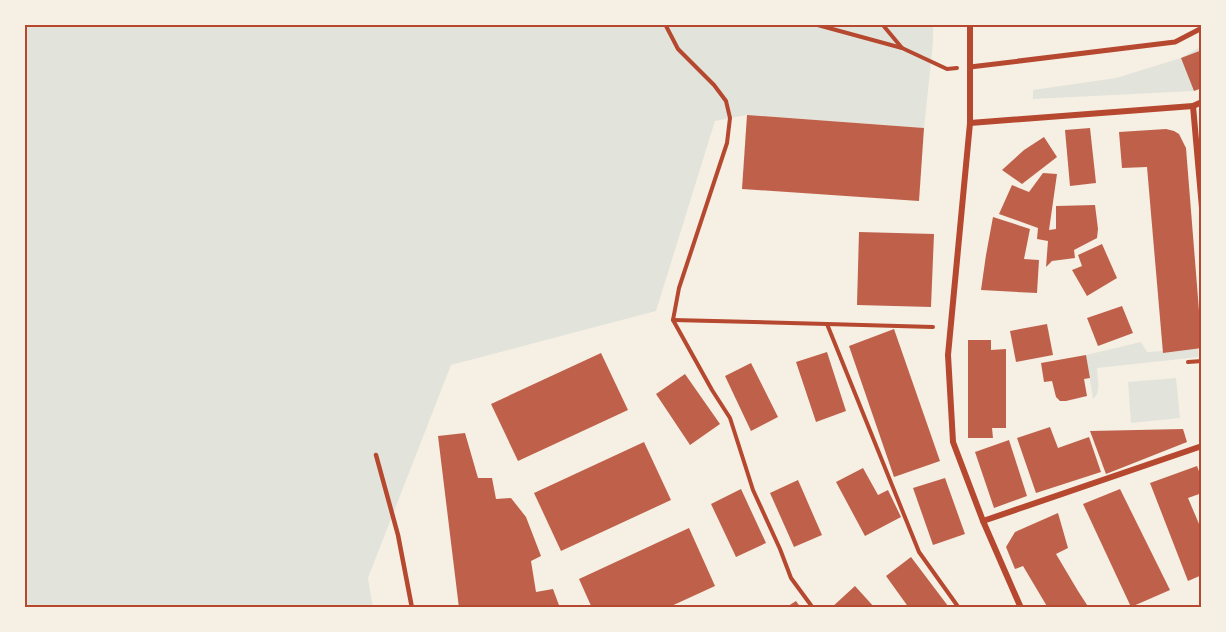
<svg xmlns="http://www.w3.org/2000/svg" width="1226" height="632" font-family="Jost,sans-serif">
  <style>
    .green { fill: #e2e4dc }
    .building { fill: #bf614a }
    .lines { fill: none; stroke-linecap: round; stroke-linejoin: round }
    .path { stroke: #b5482f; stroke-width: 4 }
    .service { stroke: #b5482f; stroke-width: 4.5 }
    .pedestrian { stroke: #b5482f; stroke-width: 5 }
    .minor { stroke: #b5482f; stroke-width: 6 }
    .neatline { fill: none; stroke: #b5482f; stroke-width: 2 }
  </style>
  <rect width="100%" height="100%" fill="#f6efe4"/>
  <!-- green -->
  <g class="green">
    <polygon points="24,24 933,24 933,43 924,128 747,115 715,121 656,311 451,365 368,578 373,608 24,608"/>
    <polygon points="1202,46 1202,50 1182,58 1194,91 1033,99 1033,90 1116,78 1181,58"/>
    <path d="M 1141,342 L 1147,352 L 1163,351 L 1164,353 L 1198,348 L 1199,357 L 1097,368 C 1097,378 1102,392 1093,399 L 1086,355 Z"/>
    <polygon points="1176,378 1180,418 1131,423 1128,382"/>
  </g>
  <!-- building -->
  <g class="building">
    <polygon points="1202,50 1202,88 1194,91 1181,58"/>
    <polygon points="747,115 924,128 919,201 742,189"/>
    <polygon points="1090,128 1096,183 1070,186 1065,130"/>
    <polygon points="1166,129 1174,131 1179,134 1186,148 1202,348 1163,353 1147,167 1122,168 1119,132"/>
    <polygon points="1044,137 1057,157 1022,184 1002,170 1024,150"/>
    <polygon points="1043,173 1057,174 1049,230 1056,229 1056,206 1095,205 1098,229 1097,238 1074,250 1075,258 1052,261 1046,267 1048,241 1037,239 1038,228 999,214 1012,185 1029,192"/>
    <polygon points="993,217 1030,229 1024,259 1039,260 1037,293 981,290 986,255"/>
    <polygon points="859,232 934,234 931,307 857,305"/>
    <polygon points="1102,244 1117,278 1087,296 1072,270 1082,266 1078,255"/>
    <polygon points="1122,306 1133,333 1098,346 1087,318"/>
    <polygon points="1047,324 1053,355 1016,362 1010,331"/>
    <polygon points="894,329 940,461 894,477 849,346"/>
    <polygon points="968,340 991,340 991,350 1006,349 1006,428 992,428 993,438 968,438"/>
    <polygon points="827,352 846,411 816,422 796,362"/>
    <polygon points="601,353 628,410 518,461 491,404"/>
    <polygon points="1086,355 1090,378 1084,379 1087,396 1066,401 1060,401 1056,397 1052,381 1044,382 1041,363"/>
    <polygon points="751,363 778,417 751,431 725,376"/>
    <polygon points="685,374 720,424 690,445 656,394"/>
    <polygon points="1050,427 1058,448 1089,437 1101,472 1036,493 1017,438"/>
    <polygon points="1183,429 1187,442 1106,474 1090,431"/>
    <polygon points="465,433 478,478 492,478 496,499 511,498 526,517 541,556 531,561 536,592 553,589 560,608 459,608 438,436"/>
    <polygon points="1009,440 1027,496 994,508 975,452"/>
    <polygon points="644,442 671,500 561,551 534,493"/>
    <polygon points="1197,466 1202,479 1202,493 1188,498 1202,531 1202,575 1188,581 1150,483"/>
    <polygon points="863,468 878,495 888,490 901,517 865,536 836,482"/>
    <polygon points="945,478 965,534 933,545 913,488"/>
    <polygon points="798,480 822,535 794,547 770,493"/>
    <polygon points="741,489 766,543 736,557 711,504"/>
    <polygon points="1120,489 1170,590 1131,607 1083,504"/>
    <polygon points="1058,513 1068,548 1056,554 1078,591 1089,608 1048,608 1023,566 1015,569 1006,547 1015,532"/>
    <polygon points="689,528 715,586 667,608 592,608 579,579"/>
    <polygon points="911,557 948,606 946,608 909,608 886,576"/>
    <polygon points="855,586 875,608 831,608"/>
    <polygon points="796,601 801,608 785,608"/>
  </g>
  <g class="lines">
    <!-- path -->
    <g class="path">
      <polyline points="665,24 678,49 714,85 726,101 730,118 727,143 679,288 673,320 712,390 730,418 753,490 780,549 791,578 813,608"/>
      <polyline points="814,24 902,48 947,69 957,68"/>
      <polyline points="882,24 902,48"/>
      <polyline points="673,320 827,324 919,552 959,608"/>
      <polyline points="827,324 933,327"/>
      <polyline points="1188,362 1202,361"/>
    </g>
    <!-- service -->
    <polyline class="service" points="376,455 398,535 412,608"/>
    <!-- pedestrian -->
    <polyline class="pedestrian" points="970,67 1175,42 1202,28"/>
    <!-- minor -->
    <g class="minor">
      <polyline points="970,24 970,123 948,355 953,442 983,521 1021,608"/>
      <polyline points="1193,106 1202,208"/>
      <polyline points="970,123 1193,106 1202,102"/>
      <polyline points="983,521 1202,446"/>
    </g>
  </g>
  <!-- border -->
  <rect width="1226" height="632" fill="none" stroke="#f6efe4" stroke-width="51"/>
  <rect x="26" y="26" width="1174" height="580" class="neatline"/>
</svg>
